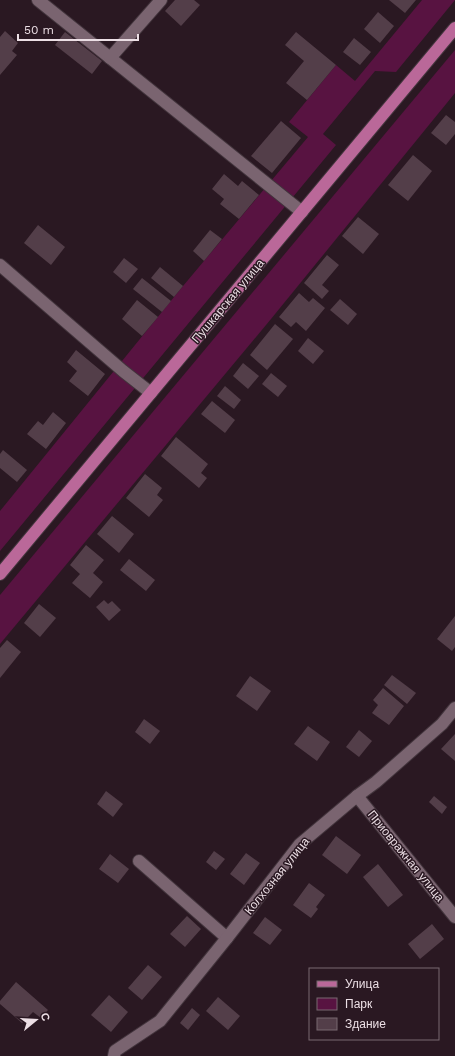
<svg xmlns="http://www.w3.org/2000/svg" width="455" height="1056" font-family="'Work Sans',sans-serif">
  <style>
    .green { fill: #581341 }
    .building { fill: #533e49 }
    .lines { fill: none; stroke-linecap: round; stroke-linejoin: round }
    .minor-casing { stroke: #42343c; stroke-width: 14 }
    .major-casing { stroke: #42343c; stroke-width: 14 }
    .minor { stroke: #7a6470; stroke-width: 12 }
    .major { stroke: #ba6899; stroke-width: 12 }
    .labels { text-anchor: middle; stroke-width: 3; stroke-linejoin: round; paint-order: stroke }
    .street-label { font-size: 12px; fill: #ecdfe5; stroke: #2a1822 }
  </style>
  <rect width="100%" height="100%" fill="#2a1822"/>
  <!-- green -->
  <g class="green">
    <polygon points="422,0 455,0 396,72 375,71 323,134 336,145 0,551 0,511 183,286 308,137 289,122 336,65 355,81"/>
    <polygon points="455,50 455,93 271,319 0,644 0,595"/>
  </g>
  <!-- building -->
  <g class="building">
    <polygon points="175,0 194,0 200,5 181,26 165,11"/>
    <polygon points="389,0 416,0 405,13"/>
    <polygon points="378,12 394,26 380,43 364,29"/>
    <polygon points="5,31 18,43 12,51 17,55 0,75 0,37"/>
    <polygon points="65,32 102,61 92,74 55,45"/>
    <polygon points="296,32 336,65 307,100 286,83 304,61 285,45"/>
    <polygon points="354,38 371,52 360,65 343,52"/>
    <polygon points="446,115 455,122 455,134 446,145 431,133"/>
    <polygon points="281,121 301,138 272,173 251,156"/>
    <polygon points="413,155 432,171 408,201 388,185"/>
    <polygon points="224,174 238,186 242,181 259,195 239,219 220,204 224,199 212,189"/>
    <polygon points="358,217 379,234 363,254 342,236"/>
    <polygon points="38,225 65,247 51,265 24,243"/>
    <polygon points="210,230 222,239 204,261 193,251"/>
    <polygon points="327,255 339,265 322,285 329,291 322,299 304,283"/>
    <polygon points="124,258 138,269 126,283 113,272"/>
    <polygon points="160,267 183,286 174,297 151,278"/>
    <polygon points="142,278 171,301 162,312 133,289"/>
    <polygon points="299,293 309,302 313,298 325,308 306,331 296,322 291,327 279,317"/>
    <polygon points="340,299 357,314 348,325 330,310"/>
    <polygon points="137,300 158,317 142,336 122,319"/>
    <polygon points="275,324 293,339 267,370 250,355"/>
    <polygon points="308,338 324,351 313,364 298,351"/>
    <polygon points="76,350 105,374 88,396 69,381 77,371 67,362"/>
    <polygon points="243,363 259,376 248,389 233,376"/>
    <polygon points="271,373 287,386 278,397 262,384"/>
    <polygon points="225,386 241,400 234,409 217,396"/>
    <polygon points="212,401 235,420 225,433 201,414"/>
    <polygon points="53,412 66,423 46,449 27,434 38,421 43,425"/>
    <polygon points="176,437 208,464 201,473 207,478 199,488 161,456"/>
    <polygon points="3,450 27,470 17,482 0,468 0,454"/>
    <polygon points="145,474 162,488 157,495 163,500 149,517 126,498"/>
    <polygon points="112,516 134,534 119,553 97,534"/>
    <polygon points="86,545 104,560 93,573 103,582 90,598 72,583 80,574 70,565"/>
    <polygon points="129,559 155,580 146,591 120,570"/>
    <polygon points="104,600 108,604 112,601 121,610 109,621 96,607"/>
    <polygon points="39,604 56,618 40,637 24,623"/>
    <polygon points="455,616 455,647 452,651 437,639"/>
    <polygon points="7,640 21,652 0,678 0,648"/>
    <polygon points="392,675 416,693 407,704 384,685"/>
    <polygon points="250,676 271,691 257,711 236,696"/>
    <polygon points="383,688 404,706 389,725 372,713 378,705 373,700"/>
    <polygon points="144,719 160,731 150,744 135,732"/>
    <polygon points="308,726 330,742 317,761 294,744"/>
    <polygon points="359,730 372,741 359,757 346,747"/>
    <polygon points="455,734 455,761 441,749"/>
    <polygon points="106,791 123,804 113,817 97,804"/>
    <polygon points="434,796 447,807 442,814 429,802"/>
    <polygon points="336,836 361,855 347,874 322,855"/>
    <polygon points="214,851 225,859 216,870 206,862"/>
    <polygon points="246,853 260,863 244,885 230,874"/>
    <polygon points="110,854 129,869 118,883 99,869"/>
    <polygon points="378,864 403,895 388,907 363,877"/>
    <polygon points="309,883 325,895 316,907 318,909 311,918 293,905"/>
    <polygon points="187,916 201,929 185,947 170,934"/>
    <polygon points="265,917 282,930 270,945 253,933"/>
    <polygon points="432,924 444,939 420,959 408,944"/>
    <polygon points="148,965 162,977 142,1000 128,988"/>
    <polygon points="16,982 48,1010 41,1018 33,1012 22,1023 0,1004 0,1001"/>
    <polygon points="109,995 128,1012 111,1032 91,1015"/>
    <polygon points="218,997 240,1016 228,1030 206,1011"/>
    <polygon points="192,1008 200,1015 188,1030 180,1023"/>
  </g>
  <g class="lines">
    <defs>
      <g id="minor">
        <polyline points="38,0 302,212"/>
        <polyline points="110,58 161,0"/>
        <polyline points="0,265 123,371 151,393"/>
        <polyline points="357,796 455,917"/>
        <polyline points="139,861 227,938"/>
        <polyline points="114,1056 115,1051 160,1021 227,938 300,844 357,796 376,782 442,724 455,708"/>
      </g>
      <polyline id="major" points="0,574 455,28"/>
    </defs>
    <!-- minor casing -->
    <use href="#minor" class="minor-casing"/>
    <!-- major casing -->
    <use href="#major" class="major-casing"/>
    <!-- minor -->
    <use href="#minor" class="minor"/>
    <!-- major -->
    <use href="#major" class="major"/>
  </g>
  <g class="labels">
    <!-- street labels -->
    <g class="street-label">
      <text transform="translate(228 301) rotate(-50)" y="4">Пушкарская улица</text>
      <text transform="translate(406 856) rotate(51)" y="4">Приовражная улица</text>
      <text transform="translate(277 876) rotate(-51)" y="4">Колхозная улица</text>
    </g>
  </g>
  <!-- legend -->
  <rect x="309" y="968" width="130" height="72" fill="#2a1822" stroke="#786870"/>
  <rect x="317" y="981" width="20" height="6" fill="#ba6899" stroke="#786870"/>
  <text x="345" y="988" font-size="12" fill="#ecdfe5">Улица</text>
  <rect x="317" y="998" width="20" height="12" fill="#581341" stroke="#786870"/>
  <text x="345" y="1008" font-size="12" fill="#ecdfe5">Парк</text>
  <rect x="317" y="1018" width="20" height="12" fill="#533e49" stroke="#786870"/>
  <text x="345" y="1028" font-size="12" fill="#ecdfe5">Здание</text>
  <!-- north arrow -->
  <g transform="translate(36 1020) rotate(72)" stroke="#2a1822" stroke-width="3" paint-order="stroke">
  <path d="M0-3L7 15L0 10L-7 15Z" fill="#ecdfe5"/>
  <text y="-6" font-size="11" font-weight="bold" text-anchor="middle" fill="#ecdfe5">С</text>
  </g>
  <!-- scale -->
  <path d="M18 34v6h120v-6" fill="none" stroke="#ecdfe5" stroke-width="2"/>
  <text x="24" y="34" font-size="12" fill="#ecdfe5" stroke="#2a1822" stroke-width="3" paint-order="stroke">50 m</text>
</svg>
